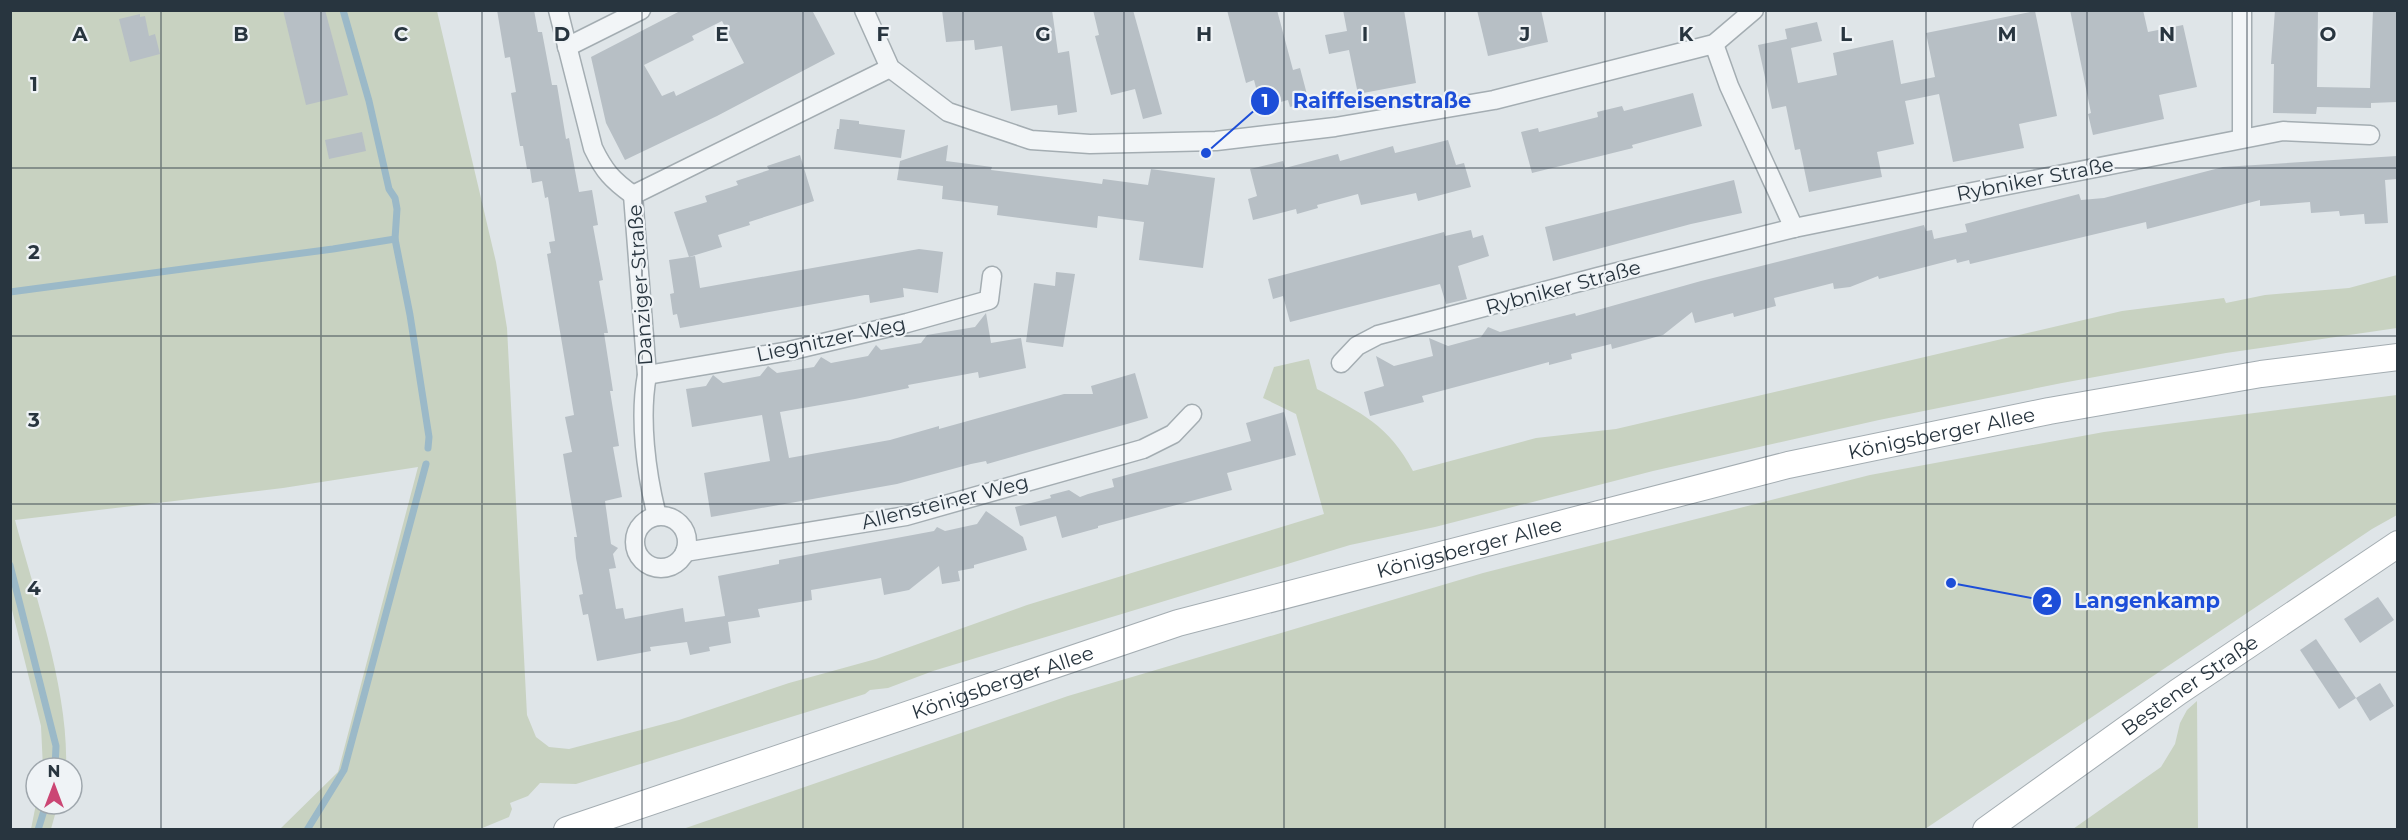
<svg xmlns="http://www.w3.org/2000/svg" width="2408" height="840" font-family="Montserrat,sans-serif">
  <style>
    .green { fill: #c8d2c1 }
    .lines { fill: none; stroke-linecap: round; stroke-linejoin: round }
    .stream { stroke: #9bb9c8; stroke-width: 7 }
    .building { fill: #b7bfc5; fill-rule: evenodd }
    .street-casing { stroke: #a4adb2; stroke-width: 21 }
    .secondary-casing { stroke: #a4adb2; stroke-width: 28 }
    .street { stroke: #f2f5f7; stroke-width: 18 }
    .secondary { stroke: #fff; stroke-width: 26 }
    .grid { fill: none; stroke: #28353f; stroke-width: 1.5; stroke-opacity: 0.55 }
    .labels { text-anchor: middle; stroke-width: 4.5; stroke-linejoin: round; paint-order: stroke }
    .street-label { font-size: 20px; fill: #28353f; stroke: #eff3f6 }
    .grid-label { font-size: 20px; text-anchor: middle; font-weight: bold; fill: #28353f; stroke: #eff3f6; stroke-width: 4.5; stroke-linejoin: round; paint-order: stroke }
    .leader { fill: none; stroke: #1d4ed8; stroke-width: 2 }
    .callout-dot { fill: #1d4ed8; stroke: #eff3f6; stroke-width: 2 }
    .mark-label { font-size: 18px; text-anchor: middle; font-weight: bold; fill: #fff }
    .callout-label { font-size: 21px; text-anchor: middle; font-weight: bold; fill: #1d4ed8; stroke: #eff3f6; stroke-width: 4.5; stroke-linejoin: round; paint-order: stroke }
  </style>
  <rect width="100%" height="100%" fill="#dfe5e8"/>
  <!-- green -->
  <g class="green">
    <path d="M 10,11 L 437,11 L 496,262 L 507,328 L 527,715 L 536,737 L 549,747 L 569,749 L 679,720 L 789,683 L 876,659 L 1027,605 L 1324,514 L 1296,414 L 1263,398 L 1274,367 L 1309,359 L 1317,389 C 1361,413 1389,425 1413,471 L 1536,438 L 1616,429 L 2122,311 L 2224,298 L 2226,303 L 2265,295 L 2349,288 L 2397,275 L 2397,328 L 2226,353 L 2062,383 L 1879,420 L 1653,471 L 1435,527 L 1350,545 L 933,671 L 888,688 L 870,690 L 865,694 L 576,784 L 540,783 L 528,796 L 510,803 L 512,809 L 509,817 L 480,829 L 280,829 L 338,772 L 418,467 L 283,488 L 15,520 C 35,595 69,691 66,768 L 43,768 L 41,726 L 11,606 Z"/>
    <polygon points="2397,395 2397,515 2372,529 1925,829 683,829 1068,696 1483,573 1870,475 2104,432"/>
    <polygon points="2197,701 2198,829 2073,829 2161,767 2175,744 2180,723 2187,710"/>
    <polygon points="36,804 58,804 51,829 31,829"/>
  </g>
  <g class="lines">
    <!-- stream -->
    <g class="stream">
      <polyline points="343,10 369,101 389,189 395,198 397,209 395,239 410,315 429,437 428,448"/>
      <polyline points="10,292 333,249 395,239"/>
      <polyline points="10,565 56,746 55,768"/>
      <polyline points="38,830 46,804"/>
      <polyline points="307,830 344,770 426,464"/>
    </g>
  </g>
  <!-- building -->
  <g class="building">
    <polygon points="283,10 325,10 348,95 306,105"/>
    <polygon points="497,10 534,10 538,32 542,32 552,85 557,85 566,139 569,138 579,192 592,190 598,225 593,226 603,280 599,281 608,333 604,333 613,391 610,391 619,446 613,447 622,497 605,501 611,544 618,548 613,554 616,568 609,569 616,609 623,608 625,619 683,608 685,622 725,616 718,576 779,564 779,560 934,531 937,527 945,531 977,524 986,511 1023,537 1027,550 974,565 974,568 958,571 960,581 942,584 939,566 909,590 884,595 881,578 811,590 812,600 758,609 760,617 728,622 731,643 709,647 710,651 690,655 687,642 650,647 651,651 597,661 588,614 583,615 579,595 583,594 576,558 574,537 577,537 563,454 572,452 565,417 574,415 547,254 551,253 549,242 555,241 548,197 545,198 542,181 532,183 530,169 527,169 523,146 520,146 511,93 516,92 510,57 505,58"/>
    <path d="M 682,10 L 812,10 L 835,54 L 717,116 L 625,160 L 606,123 L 591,57 ZM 722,21 L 744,63 L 676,96 L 674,91 L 662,96 L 644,65 L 694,40 L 692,36 Z"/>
    <polygon points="942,10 1052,10 1058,53 1069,51 1077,112 1058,115 1057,105 1011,111 1002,46 975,50 974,40 946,42"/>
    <polygon points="1093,10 1133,10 1162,114 1143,119 1135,89 1111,95 1095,36 1099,35"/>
    <polygon points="1227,10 1277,10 1293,70 1300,68 1309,102 1290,107 1288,100 1261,107 1254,80 1246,83"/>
    <polygon points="1343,10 1404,10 1416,83 1358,94 1349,50 1329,54 1325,35 1347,31"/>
    <polygon points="1477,10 1541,10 1548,42 1488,56"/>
    <polygon points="2070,10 2143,10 2148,32 2183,25 2197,87 2159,95 2164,119 2093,135 2088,114 2091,113"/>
    <polygon points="2275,10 2318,10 2317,87 2370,88 2373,10 2397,10 2397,102 2371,103 2371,108 2317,107 2316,114 2273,113 2274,64 2271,64"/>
    <polygon points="2035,11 2057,116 2019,124 2024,148 1953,162 1939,94 1905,101 1914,144 1877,152 1882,177 1809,192 1800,149 1795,150 1786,106 1772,109 1758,45 1787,39 1785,29 1817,22 1822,41 1791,48 1798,83 1837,75 1833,53 1893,40 1901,84 1935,77 1926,33"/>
    <polygon points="140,14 140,17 145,16 149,36 155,34 160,54 130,62 119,19"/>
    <polygon points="1693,93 1702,126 1632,145 1633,148 1532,173 1521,132 1538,128 1539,132 1598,117 1597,112 1622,106 1624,111"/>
    <polygon points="840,119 859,121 859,124 905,130 901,158 834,149 837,129 839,129"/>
    <polygon points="362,132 366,151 329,159 325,140"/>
    <polygon points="1448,140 1456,165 1464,163 1471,187 1418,201 1416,193 1361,205 1358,194 1317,205 1318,208 1297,214 1296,209 1253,220 1248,199 1257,196 1250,169 1283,161 1285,168 1338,154 1340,161 1393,146 1395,153"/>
    <polygon points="948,145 946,161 992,167 991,170 1080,181 1102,184 1103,179 1148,185 1151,169 1215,178 1203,268 1139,260 1144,222 1098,216 1097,228 997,215 998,206 942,199 943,186 897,180 900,161"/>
    <polygon points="800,155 814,201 749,222 750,225 718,235 722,247 689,257 674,212 707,202 705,196 738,185 736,181 769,170 767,166"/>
    <polygon points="2397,156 2397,179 2385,180 2388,223 2365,224 2364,214 2340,216 2339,211 2311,213 2310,202 2260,206 2260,200 2147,229 2146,222 1970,264 1969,260 1957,263 1956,259 1879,279 1878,276 1850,287 1834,289 1833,283 1774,298 1776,306 1734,317 1733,313 1695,323 1692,312 1663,335 1612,349 1611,344 1571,354 1572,359 1549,365 1549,362 1422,396 1424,402 1370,416 1364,392 1384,386 1376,356 1394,366 1433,356 1429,338 1448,346 1481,337 1488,327 1500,332 1575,313 1576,316 1701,281 1924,225 1926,231 1932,230 1934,239 1967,232 1965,224 2079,194 2081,200 2104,198 2223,167"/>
    <polygon points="1734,180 1742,213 1691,224 1553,261 1545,227"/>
    <polygon points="1471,230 1473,238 1483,235 1489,256 1458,266 1467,299 1446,304 1440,284 1290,322 1283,296 1273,299 1268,279 1444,232 1445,236"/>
    <polygon points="919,249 943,252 938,293 903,288 904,297 870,303 869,295 865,295 680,328 677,314 673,315 670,294 674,293 669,260 695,256 700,288"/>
    <polygon points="1056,272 1075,274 1063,347 1026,342 1034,283 1055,286"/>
    <polygon points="986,313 991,343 1021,338 1026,368 979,378 978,372 908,385 909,388 855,399 780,412 789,458 890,440 939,426 939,429 1064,394 1093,394 1091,386 1135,373 1148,418 987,464 986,461 971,464 897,484 711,517 704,473 770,461 762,415 692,427 686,389 706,386 713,375 723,383 760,376 768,366 777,373 814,367 821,357 831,363 868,356 876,345 881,350 921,343 927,335 975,327"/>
    <polygon points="1284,412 1296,455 1227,473 1232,490 1098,526 1098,528 1062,538 1056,516 1020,526 1015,507 1051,498 1050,495 1069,490 1080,497 1088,494 1114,487 1112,479 1251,441 1246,423"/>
    <polygon points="2378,597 2394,620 2360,643 2344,619"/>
    <polygon points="2316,639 2356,698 2339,709 2300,650"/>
    <polygon points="2380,683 2394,706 2370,721 2356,698"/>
  </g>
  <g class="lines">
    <defs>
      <g id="street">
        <path d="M 558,10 L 593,148 C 604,171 612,180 633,195"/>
        <polyline points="864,10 890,68 948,112 1031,140 1090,144 1216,141 1335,127 1494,100 1714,44 1754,10"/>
        <polyline points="1714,44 1729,86 1794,228"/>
        <polyline points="567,47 641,10"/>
        <polyline points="2242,138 2242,10"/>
        <polyline points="1341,363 1357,346 1378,335 1598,277 1794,228 1942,198 2283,131 2370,135"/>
        <polyline points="647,375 789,351 907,323 989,300 992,276"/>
        <path d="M 657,516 C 646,473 639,418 647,375 L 633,195 L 890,68"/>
        <circle cx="661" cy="542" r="26"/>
        <polyline points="685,552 906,516 1143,449 1173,434 1192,414"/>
      </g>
      <g id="secondary">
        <path id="s1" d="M 567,830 L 1178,623 L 1788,465 L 2049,411 L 2261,374 L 2398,357"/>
        <path id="s2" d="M 1986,830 L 2178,692 L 2398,544"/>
      </g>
    </defs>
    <!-- street casing -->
    <use href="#street" class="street-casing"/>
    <!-- secondary casing -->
    <use href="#secondary" class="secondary-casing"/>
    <!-- street -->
    <use href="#street" class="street"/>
    <!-- secondary -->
    <use href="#secondary" class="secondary"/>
  </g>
  <!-- grid -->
  <path class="grid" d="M 161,10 L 161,830M 321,10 L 321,830M 482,10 L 482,830M 642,10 L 642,830M 803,10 L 803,830M 963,10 L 963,830M 1124,10 L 1124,830M 1284,10 L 1284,830M 1445,10 L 1445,830M 1605,10 L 1605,830M 1766,10 L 1766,830M 1926,10 L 1926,830M 2087,10 L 2087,830M 2247,10 L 2247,830M 10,168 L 2398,168M 10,336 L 2398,336M 10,504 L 2398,504M 10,672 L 2398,672"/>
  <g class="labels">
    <!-- street labels -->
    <g class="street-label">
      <text transform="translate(2035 179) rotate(-11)" y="7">Rybniker Straße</text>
      <text transform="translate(640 285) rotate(-94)" y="7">Danziger Straße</text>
      <text transform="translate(1563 287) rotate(-15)" y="7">Rybniker Straße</text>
      <text transform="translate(831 339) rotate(-12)" y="7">Liegnitzer Weg</text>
      <text dy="7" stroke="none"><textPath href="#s1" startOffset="1432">Königsberger Allee</textPath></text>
      <text transform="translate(945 502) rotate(-14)" y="7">Allensteiner Weg</text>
      <text dy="7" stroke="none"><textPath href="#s1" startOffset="946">Königsberger Allee</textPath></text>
      <text dy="7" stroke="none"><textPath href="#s1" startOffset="460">Königsberger Allee</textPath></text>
      <text dy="7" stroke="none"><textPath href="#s2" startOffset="250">Bestener Straße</textPath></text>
    </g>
  </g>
  <g class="grid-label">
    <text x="80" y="41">A</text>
    <text x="241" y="41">B</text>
    <text x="401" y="41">C</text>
    <text x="562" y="41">D</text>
    <text x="722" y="41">E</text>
    <text x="883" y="41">F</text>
    <text x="1043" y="41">G</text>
    <text x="1204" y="41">H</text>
    <text x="1365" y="41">I</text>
    <text x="1525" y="41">J</text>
    <text x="1686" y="41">K</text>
    <text x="1846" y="41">L</text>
    <text x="2007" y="41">M</text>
    <text x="2167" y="41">N</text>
    <text x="2328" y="41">O</text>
    <text x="34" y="91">1</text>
    <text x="34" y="259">2</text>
    <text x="34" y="427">3</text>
    <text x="34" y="595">4</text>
  </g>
  <!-- callouts -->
  <path class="leader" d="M1206 153L1265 101M1951 583L2047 601"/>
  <g class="callout-dot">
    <circle cx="1206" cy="153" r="6"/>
    <circle cx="1951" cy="583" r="6"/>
    <circle cx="1265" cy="101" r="15"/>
    <circle cx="2047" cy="601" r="15"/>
  </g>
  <g class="mark-label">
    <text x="1265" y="107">1</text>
    <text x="2047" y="607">2</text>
  </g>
  <g class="callout-label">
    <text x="1382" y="108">Raiffeisenstraße</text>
    <text x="2147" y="608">Langenkamp</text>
  </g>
  <!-- border -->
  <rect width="2408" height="840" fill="none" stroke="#28353f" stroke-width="24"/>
  <!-- north arrow -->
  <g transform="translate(54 786)"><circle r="28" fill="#eff3f6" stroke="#9fa7ad" stroke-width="1.5"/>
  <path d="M0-4.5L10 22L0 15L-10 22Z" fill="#cb4674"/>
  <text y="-9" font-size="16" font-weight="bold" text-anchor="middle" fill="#28353f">N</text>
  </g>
</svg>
